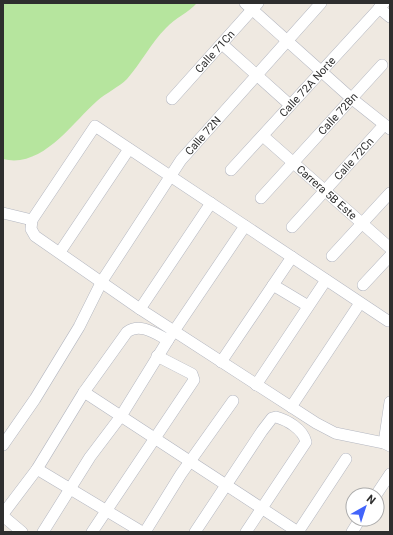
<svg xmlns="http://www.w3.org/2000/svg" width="393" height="535" font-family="Roboto,sans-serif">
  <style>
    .green { fill: #b6e59e }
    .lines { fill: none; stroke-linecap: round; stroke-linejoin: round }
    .minor-casing { stroke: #b4b7c1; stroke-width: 12 }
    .minor { stroke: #fff; stroke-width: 11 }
    .labels { text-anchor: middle; stroke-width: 3; stroke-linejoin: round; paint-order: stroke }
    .street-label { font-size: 11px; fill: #2e2e2e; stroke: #fff }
  </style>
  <rect width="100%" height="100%" fill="#efe9e1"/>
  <!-- green -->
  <path class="green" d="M 3,3 L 197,3 C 188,13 175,18 166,28 C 151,43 141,63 127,79 C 119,87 106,93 97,101 C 72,123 42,169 3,159 Z"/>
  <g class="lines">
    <defs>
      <g id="minor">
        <polyline points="245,3 351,98 390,129"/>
        <polyline points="379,8 390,17"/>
        <polyline points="222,44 290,105"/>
        <path id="s1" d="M 172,99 L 258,3"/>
        <path id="s2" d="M 263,136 L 390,248"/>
        <path id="s3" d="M 231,170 L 384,3"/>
        <path id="s4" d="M 261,198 L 382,65"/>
        <polyline points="3,213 32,220"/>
        <path id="s5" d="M 292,227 L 384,125"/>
        <polyline points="60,252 129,149"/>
        <polyline points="332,256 390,193"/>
        <polyline points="273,285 308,306"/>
        <polyline points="363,285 390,256"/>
        <polyline points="140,309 211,203"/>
        <polyline points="390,321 388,321 95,126 32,220 31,229 35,236 140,309 316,423 335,433 384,443 390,446"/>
        <polyline points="221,362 292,257"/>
        <polyline points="256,385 326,280"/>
        <polyline points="84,392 298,532"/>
        <polyline points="291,407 360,303"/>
        <polyline points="384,443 390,402"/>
        <path id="s6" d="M 3,445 L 35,399 L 79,327 L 102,281 L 181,160 L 321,3"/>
        <polyline points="37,469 142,532"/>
        <polyline points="376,495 390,474"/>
        <path d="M 3,514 L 37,469 L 84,392 L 127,332 C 140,322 156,334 168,340"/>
        <polyline points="3,516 22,532"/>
        <polyline points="43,532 90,457 121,416 168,340 245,226"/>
        <polyline points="92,532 194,380 192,374 157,356"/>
        <polyline points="145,532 181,474 233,401"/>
        <path d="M 195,532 L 262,431 L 272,418 L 276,417 C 287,420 303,429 306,442 L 246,532"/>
        <polyline points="298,532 346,459"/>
        <polyline points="352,532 360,519"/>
      </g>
    </defs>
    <!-- minor casing -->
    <use href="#minor" class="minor-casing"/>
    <!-- minor -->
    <use href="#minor" class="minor"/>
  </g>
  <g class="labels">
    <!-- street labels -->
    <g class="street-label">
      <text dy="4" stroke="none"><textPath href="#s1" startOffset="64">Calle 71Cn</textPath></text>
      <text dy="4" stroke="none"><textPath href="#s3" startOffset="113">Calle 72A Norte</textPath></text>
      <text dy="4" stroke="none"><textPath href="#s4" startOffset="114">Calle 72Bn</textPath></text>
      <text dy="4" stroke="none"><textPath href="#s6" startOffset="369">Calle 72N</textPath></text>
      <text dy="4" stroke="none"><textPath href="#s5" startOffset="92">Calle 72Cn</textPath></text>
      <text dy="4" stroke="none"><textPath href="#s2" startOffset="85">Carrera 5B Este</textPath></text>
    </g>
  </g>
  <!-- border -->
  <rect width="393" height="535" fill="none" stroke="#2e2e2e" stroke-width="8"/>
  <!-- north arrow -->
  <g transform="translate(365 507) rotate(39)"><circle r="19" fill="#ffffff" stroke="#ababab"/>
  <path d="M0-3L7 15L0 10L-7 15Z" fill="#4264fb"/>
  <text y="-6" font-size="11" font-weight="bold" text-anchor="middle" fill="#2e2e2e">N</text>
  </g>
</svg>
